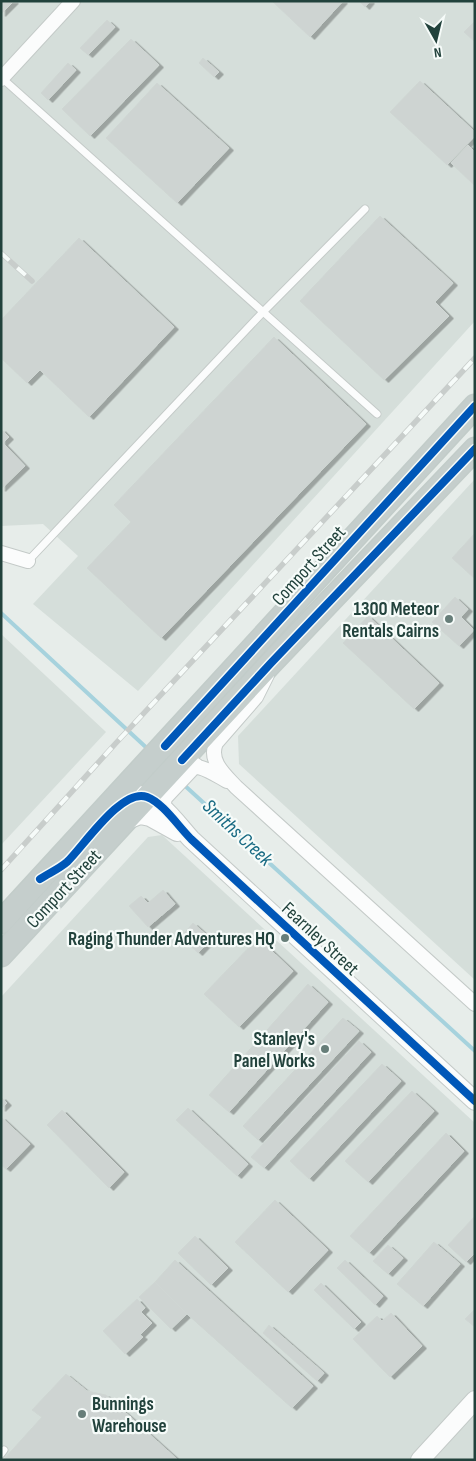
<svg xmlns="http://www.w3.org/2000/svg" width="476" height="1461" font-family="'Sofia Sans Condensed',sans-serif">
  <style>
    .built { fill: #d5deda }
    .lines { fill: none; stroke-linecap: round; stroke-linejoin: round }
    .stream { stroke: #a6d2dd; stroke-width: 4 }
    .building { fill: #ced4d2; stroke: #cfd6d3; filter: url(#shadow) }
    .service-casing { stroke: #c4cac8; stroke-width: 9 }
    .minor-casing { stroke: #c4cac8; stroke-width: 16 }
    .tertiary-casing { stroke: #c4cac8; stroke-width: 20 }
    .trunk-casing { stroke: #c2ccc9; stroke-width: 25 }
    .service { stroke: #fbfcfc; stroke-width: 7 }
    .minor { stroke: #fbfcfc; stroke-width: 14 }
    .tertiary { stroke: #fbfcfc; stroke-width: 18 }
    .trunk { stroke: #c5cecc; stroke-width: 22 }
    .rail-casing { stroke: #c8cdcb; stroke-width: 5.5 }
    .rail { stroke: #f6fbf9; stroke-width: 4; stroke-dasharray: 11; stroke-linecap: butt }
    .cycleway-casing { stroke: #f6fbf9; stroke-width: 11 }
    .cycleway { stroke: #0057b8; stroke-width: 8 }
    .poi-dot { fill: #677e79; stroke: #f6fbf9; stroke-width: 2 }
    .labels { text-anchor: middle; stroke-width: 4.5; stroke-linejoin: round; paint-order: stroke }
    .street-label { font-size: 19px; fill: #22423c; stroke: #f6fbf9 }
    .poi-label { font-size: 19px; font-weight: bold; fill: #22423c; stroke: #f6fbf9; text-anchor: end }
    .water-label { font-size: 20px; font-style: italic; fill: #186a83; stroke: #f6fbf9 }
  </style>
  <defs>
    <filter id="shadow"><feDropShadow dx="4.5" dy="2.5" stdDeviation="0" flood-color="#0004"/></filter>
  </defs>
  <rect width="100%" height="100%" fill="#e7edea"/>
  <!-- built -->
  <g class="built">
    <polygon points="1,1 475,1 475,321 138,691 33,604 78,556 43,524 1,526"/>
    <polygon points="475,479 475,980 239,764 238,736"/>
    <polygon points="1,634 106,732 1,845"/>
    <polygon points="162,835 475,1123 475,1460 1,1460 1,997 148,837"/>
  </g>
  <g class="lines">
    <!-- stream -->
    <g class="stream">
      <polyline points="1,613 150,751"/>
      <polyline points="183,784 475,1051"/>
    </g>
  </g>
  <!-- building -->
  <g class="building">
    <polygon points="1,1 14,1 1,14"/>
    <polygon points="272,1 343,1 310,37"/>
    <polygon points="359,1 370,1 365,7"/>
    <polygon points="107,20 115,27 88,55 80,48"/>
    <polygon points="475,21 475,42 464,32"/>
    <polygon points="131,39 159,65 90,136 62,109"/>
    <polygon points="203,58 219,72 214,77 199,63"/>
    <polygon points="68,63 76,70 48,100 41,93"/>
    <polygon points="420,81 475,132 475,136 447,165 390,112"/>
    <polygon points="157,83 229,148 177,203 106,138"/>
    <polygon points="468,145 475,152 475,186 451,163"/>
    <polygon points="380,216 453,283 435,302 449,316 384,380 300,301"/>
    <polygon points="79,238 174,327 89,417 40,370 27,383 1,358 1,320"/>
    <polygon points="274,337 366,424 161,638 87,568 131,522 114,505"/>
    <polygon points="1,429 9,437 3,443 25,466 1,489"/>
    <polygon points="475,533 475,579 452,558"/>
    <polygon points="455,597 468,609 461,617 474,630 459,646 432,622"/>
    <polygon points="368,616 439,683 414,709 343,643"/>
    <polygon points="163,890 175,904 148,927 129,906 141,896 148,903"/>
    <polygon points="193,923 211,939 198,953 181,937"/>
    <polygon points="258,938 293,971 239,1027 204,994"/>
    <polygon points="308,984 328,1002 229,1112 209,1095"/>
    <polygon points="343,1018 359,1031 258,1140 243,1126"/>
    <polygon points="359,1041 371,1052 264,1168 251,1157"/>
    <polygon points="382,1064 401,1081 309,1179 290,1161"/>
    <polygon points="412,1091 434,1111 368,1182 345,1161"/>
    <polygon points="1,1097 7,1103 1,1109"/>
    <polygon points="188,1108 248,1164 237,1176 176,1120"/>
    <polygon points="62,1110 124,1172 109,1188 47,1125"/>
    <polygon points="1,1117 30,1144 6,1169 1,1165"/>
    <polygon points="446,1133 464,1151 369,1253 350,1236"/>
    <polygon points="275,1200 328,1250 288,1292 235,1242"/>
    <polygon points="475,1216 475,1253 466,1262 448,1245"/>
    <polygon points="195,1236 228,1268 211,1285 178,1253"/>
    <polygon points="434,1242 460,1264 423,1306 397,1284"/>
    <polygon points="388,1245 403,1258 388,1274 373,1261"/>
    <polygon points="175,1260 313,1386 292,1408 187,1314 155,1282"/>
    <polygon points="345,1260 383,1296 375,1305 337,1268"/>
    <polygon points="155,1282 187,1314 171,1329 139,1297"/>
    <polygon points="321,1283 361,1322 354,1329 314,1290"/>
    <polygon points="137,1299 145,1308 141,1312 152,1323 140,1335 143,1337 125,1354 103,1331"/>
    <polygon points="475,1309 475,1327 465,1319"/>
    <polygon points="391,1313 422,1346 390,1377 353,1339 377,1316 382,1321"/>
    <polygon points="269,1325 324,1373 317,1381 263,1333"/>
    <polygon points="66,1374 87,1391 106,1395 178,1460 3,1460 42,1417 32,1410"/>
  </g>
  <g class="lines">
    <defs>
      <g id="service">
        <polyline points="2,78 377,414"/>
        <polyline points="28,561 263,312 365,209"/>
        <polyline points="1,1454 4,1450"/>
      </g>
      <g id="minor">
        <polyline points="1,79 73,1"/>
        <polyline points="1,553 28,561"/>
        <path d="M 267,675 L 256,697 L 216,743 C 208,761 225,775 236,787 L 475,1004"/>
        <path d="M 176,767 C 201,764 206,769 227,781"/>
        <polyline points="163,807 165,798 196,765"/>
      </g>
      <g id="tertiary">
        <path d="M 136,795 C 156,793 178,825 191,839 L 475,1101"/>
        <polyline points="125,821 140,815 150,817 177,832"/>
        <polyline points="420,1460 475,1400"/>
      </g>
      <g id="trunk">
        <polyline points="1,922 475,406"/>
        <polyline points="1,955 271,663 475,449"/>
      </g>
    </defs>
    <!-- service casing -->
    <use href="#service" class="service-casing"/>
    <!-- minor casing -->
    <use href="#minor" class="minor-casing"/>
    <!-- tertiary casing -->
    <use href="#tertiary" class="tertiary-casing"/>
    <!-- trunk casing -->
    <use href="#trunk" class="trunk-casing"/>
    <!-- service -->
    <use href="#service" class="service"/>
    <!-- minor -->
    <use href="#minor" class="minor"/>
    <!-- tertiary -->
    <use href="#tertiary" class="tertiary"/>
    <!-- trunk -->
    <use href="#trunk" class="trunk"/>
    <defs>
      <g id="rail">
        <polyline points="1,253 32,281"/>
        <polyline points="1,870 116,743 475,358"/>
      </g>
    </defs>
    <!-- rail casing -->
    <use href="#rail" class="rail-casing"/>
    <!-- rail -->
    <use href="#rail" class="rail"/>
    <defs>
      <g id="cycleway">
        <polyline points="165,746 475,406"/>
        <polyline points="182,760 271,663 475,449"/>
        <path d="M 40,879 C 49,873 59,869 67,862 C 83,847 122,787 147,797 C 163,803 178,826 191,839 L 475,1101"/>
      </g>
    </defs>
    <!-- cycleway casing -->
    <use href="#cycleway" class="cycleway-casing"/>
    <!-- cycleway -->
    <use href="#cycleway" class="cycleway"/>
  </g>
  <!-- markers -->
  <g class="poi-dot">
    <circle cx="449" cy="619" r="5"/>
    <circle cx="285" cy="938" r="5"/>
    <circle cx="325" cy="1049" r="5"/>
    <circle cx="82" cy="1414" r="5"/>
  </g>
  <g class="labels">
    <!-- street labels -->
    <g class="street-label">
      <text transform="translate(308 565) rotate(-48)" y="7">Comport Street</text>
      <text transform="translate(63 888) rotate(-47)" y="7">Comport Street</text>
      <text transform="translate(321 938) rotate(43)" y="7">Fearnley Street</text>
    </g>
    <!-- poi labels -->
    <g class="poi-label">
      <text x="439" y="615">1300 Meteor<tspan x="439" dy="22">Rentals Cairns</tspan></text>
      <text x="275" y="945">Raging Thunder Adventures HQ</text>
      <text x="315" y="1045">Stanley's<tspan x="315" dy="22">Panel Works</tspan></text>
      <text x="92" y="1410" text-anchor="start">Bunnings<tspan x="92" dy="22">Warehouse</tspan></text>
    </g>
    <!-- water labels -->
    <g class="water-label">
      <text transform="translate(238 832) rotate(43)" y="7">Smiths Creek</text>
    </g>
  </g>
  <!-- border -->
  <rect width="476" height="1461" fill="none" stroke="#22423c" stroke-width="5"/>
  <!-- north arrow -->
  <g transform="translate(436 40) rotate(172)" stroke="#f6fbf9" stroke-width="4" paint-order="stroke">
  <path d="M0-4L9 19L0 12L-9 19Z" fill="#22423c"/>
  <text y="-8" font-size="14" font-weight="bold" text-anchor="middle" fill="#22423c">N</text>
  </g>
</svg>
